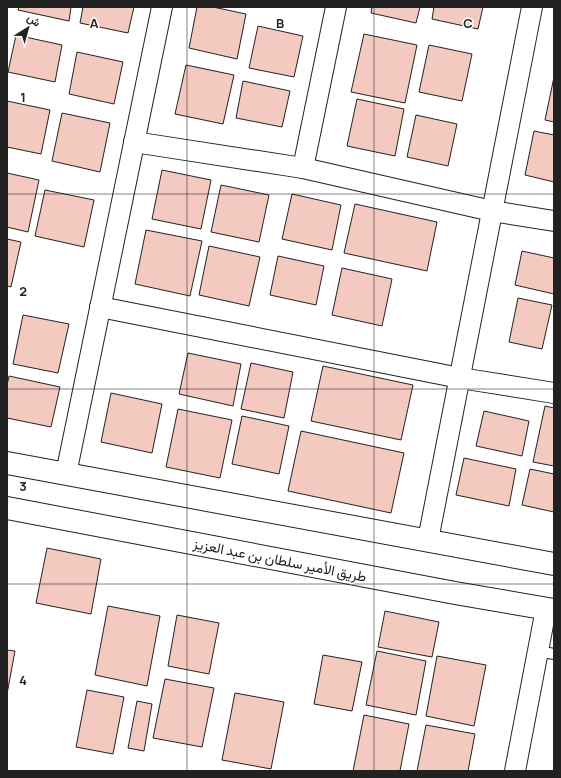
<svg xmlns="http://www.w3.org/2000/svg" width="561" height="778" font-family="Manrope,Vazirmatn,sans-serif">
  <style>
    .building { fill: #f3c9c0; stroke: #222 }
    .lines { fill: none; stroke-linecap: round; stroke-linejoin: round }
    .service-casing { stroke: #222; stroke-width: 12 }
    .minor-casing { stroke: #222; stroke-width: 22 }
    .secondary-casing { stroke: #222; stroke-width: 24 }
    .service { stroke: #fff; stroke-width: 10 }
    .minor { stroke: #fff; stroke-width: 20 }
    .secondary { stroke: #fff; stroke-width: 22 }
    .grid { fill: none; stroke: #222; stroke-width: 1; stroke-opacity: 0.55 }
    .labels { text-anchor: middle; stroke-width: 3; stroke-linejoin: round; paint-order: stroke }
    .street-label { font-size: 14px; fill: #222; stroke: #fff }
    .grid-label { font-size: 13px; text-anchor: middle; font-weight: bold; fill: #222; stroke: #fff; stroke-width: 3; stroke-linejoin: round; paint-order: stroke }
  </style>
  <rect width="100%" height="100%" fill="#fff"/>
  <!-- building -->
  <g class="building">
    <polygon points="19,7 71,7 69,21 18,10"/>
    <polygon points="83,7 134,7 128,33 80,23"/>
    <polygon points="197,7 213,7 246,14 237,59 189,48"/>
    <polygon points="372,7 420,7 416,23 371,13"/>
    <polygon points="434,7 483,7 478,29 432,19"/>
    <polygon points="258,26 303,36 294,77 249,68"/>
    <polygon points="364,34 417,45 405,103 351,92"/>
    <polygon points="16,35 62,45 55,82 8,72"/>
    <polygon points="429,45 472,54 462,101 419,92"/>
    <polygon points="77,52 123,62 114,104 69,94"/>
    <polygon points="186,65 234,75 223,124 175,114"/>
    <polygon points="554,77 554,122 545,120"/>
    <polygon points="243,81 290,91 282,127 236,118"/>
    <polygon points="357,99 404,109 395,156 347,146"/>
    <polygon points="7,101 50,110 41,154 7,147"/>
    <polygon points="62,113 110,123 100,172 52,161"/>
    <polygon points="416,115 457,124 448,166 407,157"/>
    <polygon points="534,131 554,135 554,182 525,175"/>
    <polygon points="162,170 211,180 201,229 152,219"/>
    <polygon points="7,173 39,180 28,232 7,227"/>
    <polygon points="221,185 269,195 259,242 211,232"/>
    <polygon points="45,190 94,200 84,247 35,236"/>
    <polygon points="292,194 341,205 332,250 282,239"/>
    <polygon points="355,204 437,222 427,271 344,253"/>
    <polygon points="146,230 202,241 190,296 135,284"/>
    <polygon points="7,239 21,242 11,287 7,286"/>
    <polygon points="209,246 260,257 249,306 199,295"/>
    <polygon points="522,251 554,258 554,294 515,285"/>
    <polygon points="278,256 324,266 316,305 270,295"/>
    <polygon points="342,268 392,279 382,326 332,315"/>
    <polygon points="518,298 552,305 542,349 509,342"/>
    <polygon points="23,315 69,324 58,373 13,364"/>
    <polygon points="188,353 241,364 233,406 179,394"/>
    <polygon points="251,363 293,372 284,418 241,409"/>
    <polygon points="323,366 413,385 401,440 311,421"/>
    <polygon points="9,376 60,387 51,427 7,418 7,385"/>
    <polygon points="111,393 162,404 152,453 101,442"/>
    <polygon points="545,406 554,408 554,466 533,462"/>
    <polygon points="178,409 232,420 220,478 166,467"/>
    <polygon points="484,411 529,421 522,456 476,446"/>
    <polygon points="242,416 289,426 279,474 232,464"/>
    <polygon points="301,431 404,453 391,513 288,491"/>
    <polygon points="464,458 516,469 509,506 456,495"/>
    <polygon points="530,469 554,474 554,512 522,505"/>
    <polygon points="47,548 101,559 91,614 36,603"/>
    <polygon points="108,606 160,616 147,686 95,675"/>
    <polygon points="385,611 439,622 432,657 378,647"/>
    <polygon points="177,615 219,623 209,674 168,666"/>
    <polygon points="7,650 15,651 7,694"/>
    <polygon points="377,651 426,661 416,715 366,705"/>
    <polygon points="323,655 362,662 352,711 314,704"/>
    <polygon points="437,656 486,665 474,726 426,716"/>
    <polygon points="165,679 214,688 202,747 153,738"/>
    <polygon points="87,690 124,697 113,754 76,747"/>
    <polygon points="235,693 284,702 271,769 222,760"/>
    <polygon points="137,701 152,704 144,751 128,748"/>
    <polygon points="364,715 409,724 400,771 353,771"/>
    <polygon points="426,725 475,734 468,771 417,771"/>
  </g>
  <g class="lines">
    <defs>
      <polyline id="service" points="538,651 554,654"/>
      <g id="minor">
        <polyline points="134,142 303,168 492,211 554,221"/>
        <polyline points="303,168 336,7"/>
        <polyline points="100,307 460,378 554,393"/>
        <polyline points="66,474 162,7"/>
        <polyline points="428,540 532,7"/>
        <polyline points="515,771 546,609"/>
      </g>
      <g id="secondary">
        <polyline points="7,463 554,564"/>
        <polyline points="7,508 455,593 554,610"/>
      </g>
    </defs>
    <!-- service casing -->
    <use href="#service" class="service-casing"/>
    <!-- minor casing -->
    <use href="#minor" class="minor-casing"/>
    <!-- secondary casing -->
    <use href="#secondary" class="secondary-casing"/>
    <!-- service -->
    <use href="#service" class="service"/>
    <!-- minor -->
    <use href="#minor" class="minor"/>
    <!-- secondary -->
    <use href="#secondary" class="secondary"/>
  </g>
  <!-- grid -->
  <path class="grid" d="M 187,7 L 187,771M 374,7 L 374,771M 7,194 L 554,194M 7,389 L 554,389M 7,584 L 554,584"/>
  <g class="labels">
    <!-- street labels -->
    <g class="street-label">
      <text transform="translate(280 560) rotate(11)" y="5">طريق الأمير سلطان بن عبد العزيز</text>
    </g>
  </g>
  <g class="grid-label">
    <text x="94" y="28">A</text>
    <text x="280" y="28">B</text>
    <text x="468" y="28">C</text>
    <text x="23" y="102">1</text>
    <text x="23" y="296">2</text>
    <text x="23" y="491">3</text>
    <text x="23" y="685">4</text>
  </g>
  <!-- border -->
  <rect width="561" height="778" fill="none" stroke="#222222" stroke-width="16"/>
  <!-- north arrow -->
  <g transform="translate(28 28) rotate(37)" stroke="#ffffff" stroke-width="3" paint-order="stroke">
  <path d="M0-3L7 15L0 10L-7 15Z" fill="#222222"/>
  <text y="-6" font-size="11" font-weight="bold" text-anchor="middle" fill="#222222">ش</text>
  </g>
</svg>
